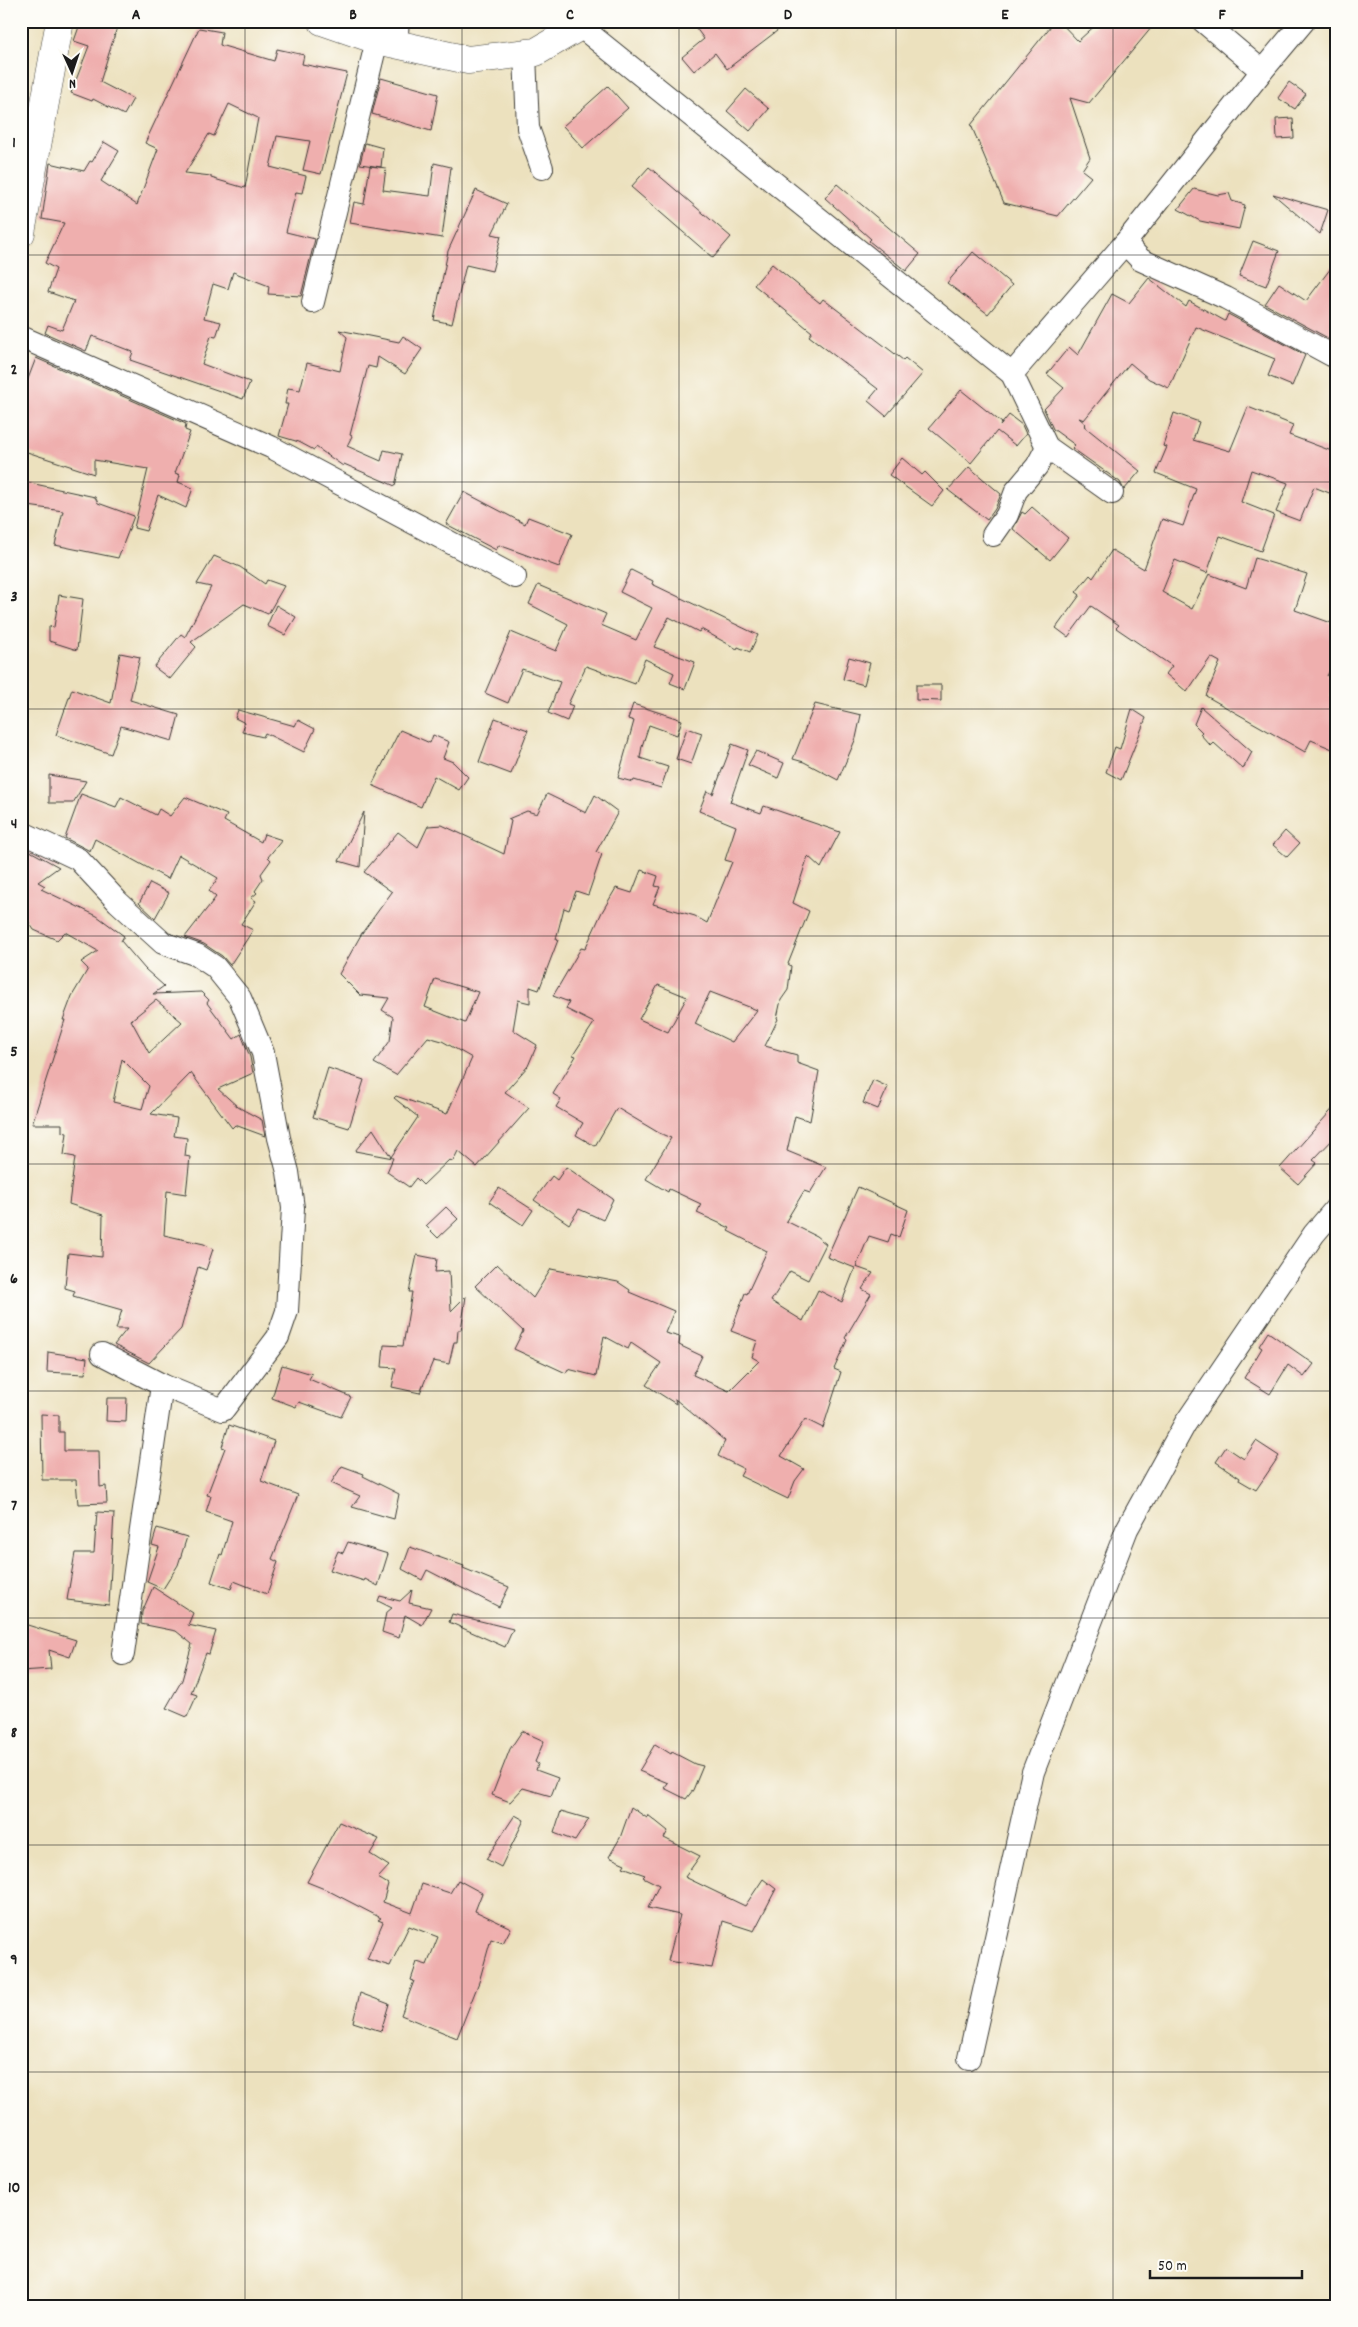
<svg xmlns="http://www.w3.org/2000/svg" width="1358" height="2327" font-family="Dekko,sans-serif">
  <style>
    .building { fill: #efafae; fill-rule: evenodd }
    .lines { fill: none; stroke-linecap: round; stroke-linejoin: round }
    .minor-casing { stroke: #3b3a34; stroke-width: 24 }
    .tertiary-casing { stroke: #3b3a34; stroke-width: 29 }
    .secondary-casing { stroke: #3b3a34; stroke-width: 29 }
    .minor { stroke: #fff; stroke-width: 22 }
    .tertiary { stroke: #fff; stroke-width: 28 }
    .secondary { stroke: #fff; stroke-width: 28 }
    .grid { fill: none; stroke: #1c1c1c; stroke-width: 1; stroke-opacity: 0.55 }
    .neatline { fill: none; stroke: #1c1c1c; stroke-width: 2 }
    .grid-label { font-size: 16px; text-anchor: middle; font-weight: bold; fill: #1c1c1c }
  </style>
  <rect width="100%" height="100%" fill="#fdfcf7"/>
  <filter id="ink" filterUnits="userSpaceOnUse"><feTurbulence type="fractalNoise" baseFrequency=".02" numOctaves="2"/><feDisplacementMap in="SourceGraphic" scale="10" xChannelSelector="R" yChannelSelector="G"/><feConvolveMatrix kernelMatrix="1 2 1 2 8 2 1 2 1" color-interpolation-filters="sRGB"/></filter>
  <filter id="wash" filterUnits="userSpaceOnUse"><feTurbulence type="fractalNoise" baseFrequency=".0096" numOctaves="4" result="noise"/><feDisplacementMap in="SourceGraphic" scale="20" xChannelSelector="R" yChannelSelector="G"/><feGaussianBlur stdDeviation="1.12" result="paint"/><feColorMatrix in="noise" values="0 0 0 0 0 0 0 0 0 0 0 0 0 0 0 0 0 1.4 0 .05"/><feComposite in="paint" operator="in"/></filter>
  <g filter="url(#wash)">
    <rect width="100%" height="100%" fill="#ece1be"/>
    <g id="blocks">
      <!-- building -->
      <g class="building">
        <polygon points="81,21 119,21 100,82 133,99 124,115 93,99 92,101 71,93 89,46 74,41"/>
        <polygon points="705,21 790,21 727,69 715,53 694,71 682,57 704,39 696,28"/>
        <polygon points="1055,21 1059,21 1078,41 1100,21 1157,21 1089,103 1070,98 1090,158 1082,170 1091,177 1058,216 1004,203 971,125"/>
        <path d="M 199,28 L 222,32 L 220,45 L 274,61 L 277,49 L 304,55 L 302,64 L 347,73 L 321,174 L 303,170 L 310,141 L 277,136 L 270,167 L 306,176 L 302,193 L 296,192 L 286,232 L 315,239 L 301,296 L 268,294 L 269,286 L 233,272 L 228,289 L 213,284 L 204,318 L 221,322 L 216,337 L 211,336 L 202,364 L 250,382 L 243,399 L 130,360 L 133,352 L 92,336 L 86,351 L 45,333 L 48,325 L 62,330 L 74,301 L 48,292 L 56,269 L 45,263 L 64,223 L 42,219 L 50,163 L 84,171 L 90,161 L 92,162 L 104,142 L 119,151 L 101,181 L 137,205 L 158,149 L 145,143 ZM 229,104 L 258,118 L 245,188 L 211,178 L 211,176 L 185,173 L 209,134 L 214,136 Z"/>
        <polygon points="381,78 438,94 431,131 372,114"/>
        <polygon points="1289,82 1306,94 1295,109 1278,98"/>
        <polygon points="608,86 628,108 583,148 563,126"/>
        <polygon points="746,89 769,109 750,131 727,111"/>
        <polygon points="1293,118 1294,138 1277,139 1276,119"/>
        <polygon points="365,143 383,148 381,167 360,164"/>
        <polygon points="434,163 451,167 442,238 350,223 354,202 364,204 370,166 386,168 383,190 430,196"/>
        <polygon points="649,167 731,237 713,258 631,187"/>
        <polygon points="837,184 920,254 906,271 869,241 871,239 825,198"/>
        <polygon points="1194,189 1218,195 1229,193 1232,201 1245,205 1239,229 1200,221 1178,209"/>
        <polygon points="476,190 507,204 492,234 501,236 492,271 466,265 452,324 434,320 448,251"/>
        <polygon points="1273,194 1328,210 1320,234"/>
        <polygon points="1253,241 1279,251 1266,286 1239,276"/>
        <polygon points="973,252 1012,285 988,314 947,283"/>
        <polygon points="1337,260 1337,343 1265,304 1279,283 1306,301"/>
        <polygon points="772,264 820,303 823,299 903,360 905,358 923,373 886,416 868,401 878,389 809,336 812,332 754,285"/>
        <polygon points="1149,278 1186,307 1189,301 1225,321 1228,314 1305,355 1292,386 1268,376 1275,359 1196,327 1169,388 1149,379 1130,363 1084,420 1079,418 1086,424 1084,426 1140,471 1124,490 1120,482 1072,448 1075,445 1053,429 1044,409 1064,388 1047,374 1069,347 1078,355 1112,294 1129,303"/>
        <polygon points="339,330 399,342 403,336 422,349 405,374 378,357 376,368 368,366 350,435 352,436 347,446 381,461 384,450 402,454 395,486 344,464 343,466 316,447 314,450 299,442 279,436 288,404 285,404 288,388 300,390 307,363 340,371 347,337"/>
        <polygon points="36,358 186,424 185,430 190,432 175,473 180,475 178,482 193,488 186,508 158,495 146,531 134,528 148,469 94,460 94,474 21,450 21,397"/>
        <polygon points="961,390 1002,423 1000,426 1009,415 1022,425 1026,434 1016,446 997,431 971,463 929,428"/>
        <polygon points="1248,407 1293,425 1289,435 1337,453 1337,481 1332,494 1314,487 1300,521 1276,512 1288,483 1251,470 1241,502 1274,515 1261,551 1220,536 1207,573 1175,560 1162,592 1192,609 1209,574 1246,588 1255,558 1307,574 1295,610 1337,625 1337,637 1332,656 1336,658 1327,676 1336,679 1330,696 1337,698 1337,751 1311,740 1305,752 1206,696 1220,662 1211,657 1187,692 1166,674 1172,666 1116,628 1119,625 1091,606 1068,637 1056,628 1080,595 1076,592 1090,575 1093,578 1112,550 1144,569 1162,519 1183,526 1196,489 1156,473 1167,447 1163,446 1174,413 1199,422 1193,440 1230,451"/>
        <polygon points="902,458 922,475 925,472 944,491 932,506 889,475"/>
        <polygon points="969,467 1001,494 995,509 987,520 948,490"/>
        <polygon points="21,481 95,497 98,503 134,516 118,558 55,545 63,511 21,505"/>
        <polygon points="464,492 525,524 528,517 572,534 559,567 499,545 496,550 446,524"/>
        <polygon points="1032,507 1068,538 1050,560 1013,529 1022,512 1025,514"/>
        <polygon points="214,556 240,567 265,584 267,580 284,586 268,614 244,604 191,642 196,647 170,679 154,667 181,634 185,637 211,587 197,584"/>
        <polygon points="631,570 653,581 652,584 758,635 750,652 738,647 737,649 701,629 699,632 669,617 654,647 695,662 685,689 670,683 674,673 645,659 635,684 586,666 568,704 573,706 567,721 548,713 560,682 522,669 508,703 485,693 511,632 556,651 568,624 529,604 538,585 606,614 601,625 636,640 652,608 620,592"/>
        <polygon points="59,595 83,599 77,650 49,641 49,626 54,627"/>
        <polygon points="276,605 296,617 285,635 267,626"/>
        <polygon points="120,653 140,657 130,700 179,715 172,741 121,726 111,754 56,735 72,689 111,703"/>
        <polygon points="849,657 870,663 864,685 843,679"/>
        <polygon points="916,685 941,685 941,701 916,700"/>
        <polygon points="633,704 682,720 677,735 649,725 642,746 640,758 668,767 661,788 634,780 633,782 618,778 634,721 628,719"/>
        <polygon points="815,704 861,715 856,738 838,780 804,762 793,759"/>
        <polygon points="1201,707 1252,752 1243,769 1214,743 1211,746 1200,734 1202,732 1194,724"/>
        <polygon points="1132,709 1146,718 1121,780 1106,772 1115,747 1120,749"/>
        <polygon points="238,710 295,726 298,720 315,729 304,752 265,733 263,737 242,732 245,723 235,718"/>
        <polygon points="495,718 528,730 511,774 479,762"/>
        <polygon points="687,728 702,733 691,764 676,759"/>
        <polygon points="400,730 430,743 433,735 449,742 443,758 453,762 468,777 459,790 434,776 421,807 372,785"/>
        <path d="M 732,744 L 748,750 L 730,802 L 761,813 L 764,806 L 840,832 L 821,868 L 808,856 L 793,903 L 809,911 L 788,964 L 791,966 L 788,990 L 781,1000 L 777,1018 L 778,1019 L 765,1046 L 797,1055 L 797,1063 L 819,1071 L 810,1121 L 795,1116 L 787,1151 L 826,1167 L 810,1193 L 804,1191 L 786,1221 L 816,1236 L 826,1244 L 808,1280 L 790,1271 L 771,1301 L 803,1321 L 818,1290 L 842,1302 L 855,1268 L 827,1257 L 858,1187 L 908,1210 L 899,1237 L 891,1234 L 888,1242 L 869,1236 L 856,1267 L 873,1273 L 862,1289 L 871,1294 L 845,1338 L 847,1340 L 834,1369 L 841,1372 L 823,1428 L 805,1419 L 781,1456 L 804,1469 L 795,1481 L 788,1499 L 740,1476 L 744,1469 L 718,1456 L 725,1441 L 675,1399 L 676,1404 L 646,1385 L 661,1363 L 631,1343 L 628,1349 L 604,1336 L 596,1376 L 568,1369 L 566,1373 L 514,1349 L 523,1331 L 475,1286 L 497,1264 L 533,1298 L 551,1269 L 618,1282 L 630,1290 L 629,1292 L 674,1311 L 665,1333 L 680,1337 L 679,1345 L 702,1356 L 693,1375 L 729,1391 L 759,1361 L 752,1357 L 757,1341 L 731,1331 L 745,1293 L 747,1294 L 767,1251 L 728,1231 L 730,1228 L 697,1213 L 701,1204 L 669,1189 L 668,1192 L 646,1179 L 671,1138 L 659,1133 L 617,1108 L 595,1146 L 576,1135 L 583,1123 L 556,1107 L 561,1099 L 553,1094 L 576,1056 L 573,1055 L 594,1023 L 566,1009 L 569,1002 L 553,996 L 581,948 L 585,949 L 602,912 L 616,888 L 632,893 L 641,870 L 658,876 L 655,886 L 660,887 L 653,904 L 695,916 L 707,923 L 732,862 L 725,860 L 736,826 L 699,811 L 707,791 L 713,794 ZM 658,985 L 687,997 L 668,1032 L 639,1019 ZM 710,992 L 757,1010 L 732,1042 L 695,1024 Z"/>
        <polygon points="756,751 784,763 778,778 748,765"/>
        <polygon points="49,775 86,781 73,803 49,803"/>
        <polygon points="81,794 116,807 121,797 156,815 159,809 170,816 185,797 227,815 224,821 261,842 264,834 282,840 268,857 271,860 261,874 263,879 255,891 257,893 251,898 256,901 241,924 253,930 230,965 222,956 204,944 185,937 216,897 209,891 218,878 179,855 168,879 95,839 90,851 65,838"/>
        <path d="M 547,794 L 586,813 L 595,795 L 618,812 L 596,852 L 602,854 L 588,895 L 576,891 L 569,910 L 564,908 L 556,939 L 558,940 L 539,990 L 530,987 L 530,1003 L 518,1000 L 513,1030 L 537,1045 L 528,1066 L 505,1092 L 529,1108 L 477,1167 L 458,1151 L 453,1161 L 449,1160 L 423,1185 L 416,1178 L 409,1187 L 387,1172 L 393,1158 L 355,1151 L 373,1129 L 391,1157 L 418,1117 L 394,1098 L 396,1096 L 447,1114 L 472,1058 L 442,1041 L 428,1037 L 396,1075 L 374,1063 L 390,1041 L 393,1017 L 382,1010 L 389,998 L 360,995 L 339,974 L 362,933 L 392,892 L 364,872 L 398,832 L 418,847 L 428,826 L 442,825 L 504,854 L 511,821 L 508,819 L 527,811 L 537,814 ZM 435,979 L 478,992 L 465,1023 L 425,1007 Z"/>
        <polygon points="364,812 360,867 339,861"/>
        <polygon points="1285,831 1299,844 1287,857 1273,845"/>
        <path d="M 30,851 L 59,867 L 38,882 L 45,886 L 41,889 L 97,916 L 124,936 L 121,941 L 145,969 L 164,986 L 153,994 L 201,992 L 209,1000 L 207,1003 L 234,1039 L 241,1034 L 250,1057 L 253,1073 L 218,1089 L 238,1107 L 262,1120 L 265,1136 L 235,1125 L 232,1128 L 191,1073 L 151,1114 L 177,1118 L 174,1136 L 187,1138 L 185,1156 L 190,1157 L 186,1194 L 167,1191 L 164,1235 L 204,1244 L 213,1249 L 206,1270 L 198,1267 L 181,1329 L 149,1363 L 114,1345 L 127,1329 L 116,1329 L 122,1310 L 73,1296 L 75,1291 L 65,1288 L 68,1253 L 102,1257 L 103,1215 L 69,1204 L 75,1157 L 64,1155 L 67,1133 L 62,1132 L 62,1124 L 32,1124 L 65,1020 L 63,1020 L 72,996 L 88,969 L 81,962 L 98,951 L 65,932 L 57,940 L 34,930 L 21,910 L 21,863 ZM 156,1000 L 182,1022 L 149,1053 L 131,1020 ZM 122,1059 L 149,1086 L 142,1109 L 113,1102 Z"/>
        <polygon points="150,883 169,893 155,918 139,903"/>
        <polygon points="328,1068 364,1080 349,1128 313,1117"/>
        <polygon points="873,1080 888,1087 878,1109 863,1103"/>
        <polygon points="1337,1104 1337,1135 1313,1160 1317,1163 1298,1184 1280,1168"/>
        <polygon points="566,1167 613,1199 603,1220 579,1209 569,1224 534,1200 552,1176 557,1180"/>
        <polygon points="499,1188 533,1210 523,1225 489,1202"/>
        <polygon points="446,1207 458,1219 438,1238 426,1226"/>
        <polygon points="417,1255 437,1259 435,1272 449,1271 451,1311 466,1296 461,1330 458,1330 457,1342 454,1342 449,1364 433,1361 420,1393 392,1387 396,1368 382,1367 384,1345 403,1346 412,1292 409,1292"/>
        <polygon points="1268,1332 1314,1364 1304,1377 1288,1365 1270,1394 1244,1378 1262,1348 1259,1346"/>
        <polygon points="48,1352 87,1358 85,1374 47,1372"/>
        <polygon points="282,1365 312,1374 309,1379 351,1397 341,1417 299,1402 296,1407 272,1398"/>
        <polygon points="107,1398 127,1398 126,1422 106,1421"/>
        <polygon points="41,1414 59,1415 59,1432 64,1432 64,1451 99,1451 100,1487 106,1486 107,1503 78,1504 76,1480 42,1480"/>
        <polygon points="229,1425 274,1441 261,1481 298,1495 272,1559 278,1562 267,1594 234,1581 231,1589 211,1582 220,1554 222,1555 232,1521 206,1512 211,1496 207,1495 225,1448 222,1447"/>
        <polygon points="1256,1441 1279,1456 1256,1490 1239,1480 1240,1478 1216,1462 1226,1447 1244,1459"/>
        <polygon points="342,1466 364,1474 363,1476 399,1494 394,1519 352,1507 360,1496 331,1483"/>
        <polygon points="97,1512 114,1513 109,1605 67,1600 75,1553 94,1553"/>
        <polygon points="157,1528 187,1537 178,1565 163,1589 147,1582 159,1547 152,1545"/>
        <polygon points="348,1542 388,1554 378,1586 365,1579 364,1581 330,1570 338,1551 343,1553"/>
        <polygon points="410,1547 464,1566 463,1568 509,1587 499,1607 427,1570 422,1580 402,1569"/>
        <polygon points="153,1587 193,1613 188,1625 216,1631 209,1654 206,1653 191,1693 197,1695 187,1717 166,1708 182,1680 192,1644 176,1631 141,1624 142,1612"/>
        <polygon points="412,1590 409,1603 431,1608 422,1625 405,1615 399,1638 382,1632 386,1613 392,1608 378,1601 380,1596 400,1601"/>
        <polygon points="452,1614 513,1629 505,1647 449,1622"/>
        <polygon points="21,1623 76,1640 70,1657 49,1650 51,1669 21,1671"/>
        <polygon points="522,1731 544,1741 535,1762 538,1764 536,1770 558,1778 551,1796 523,1788 510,1802 492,1795 510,1749"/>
        <polygon points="655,1744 671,1754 672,1752 695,1764 703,1766 693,1790 686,1799 664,1788 668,1783 639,1771"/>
        <polygon points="631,1807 647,1818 648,1815 668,1831 664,1838 700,1856 685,1877 745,1906 763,1879 776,1889 754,1931 723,1921 712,1968 668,1961 680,1915 648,1908 659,1885 643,1877 645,1875 623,1867 625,1864 609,1857 620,1838"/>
        <polygon points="561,1811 589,1819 575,1841 554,1833"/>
        <polygon points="515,1815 524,1820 501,1867 486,1859"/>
        <polygon points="339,1822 379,1839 370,1854 389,1866 378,1878 388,1884 383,1902 412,1913 422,1884 450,1893 458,1880 482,1893 475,1911 511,1928 503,1943 491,1939 479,1982 457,2038 401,2015 414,1981 411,1980 417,1962 427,1965 438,1937 409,1926 390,1966 367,1959 383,1922 378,1920 381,1918 327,1890 307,1882"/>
        <polygon points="360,1993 389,2004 381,2031 353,2022"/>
      </g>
    </g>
  </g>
  <g filter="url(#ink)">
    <use href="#blocks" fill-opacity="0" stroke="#3b3a34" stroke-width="1"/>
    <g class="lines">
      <defs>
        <g id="minor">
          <polyline points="1203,21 1262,71"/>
          <polyline points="581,27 1012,374 1047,447 1112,493"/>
          <polyline points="396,45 398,21"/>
          <polyline points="525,54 528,128 542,168"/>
          <polyline points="1125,243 1141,260 1226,298 1337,358"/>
          <polyline points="313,302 377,40"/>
          <polyline points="21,337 271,447 515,577"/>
          <polyline points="1012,374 1125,243 1262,71 1304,21"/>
          <polyline points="993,535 1007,515 1016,491 1037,466 1047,447"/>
          <polyline points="21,832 78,859 118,902 163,943 197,955 215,967 240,998 263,1053 279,1138 288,1172 293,1208 287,1311 278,1337 223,1410 162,1385 102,1354"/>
          <polyline points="123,1654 162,1385"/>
          <polyline points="969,2058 1033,1772 1127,1529 1185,1424 1314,1234 1337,1207"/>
        </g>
        <polyline id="tertiary" points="322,21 377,40 468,60 536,52 589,21"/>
        <polyline id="secondary" points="21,233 60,21"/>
      </defs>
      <!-- minor casing -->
      <use href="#minor" class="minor-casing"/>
      <!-- tertiary casing -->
      <use href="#tertiary" class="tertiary-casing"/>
      <!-- secondary casing -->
      <use href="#secondary" class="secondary-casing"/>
      <!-- minor -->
      <use href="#minor" class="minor"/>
      <!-- tertiary -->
      <use href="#tertiary" class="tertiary"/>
      <!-- secondary -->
      <use href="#secondary" class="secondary"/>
    </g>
  </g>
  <!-- grid -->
  <path class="grid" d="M 245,21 L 245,2306M 462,21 L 462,2306M 679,21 L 679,2306M 896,21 L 896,2306M 1113,21 L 1113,2306M 21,255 L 1337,255M 21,482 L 1337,482M 21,709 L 1337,709M 21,936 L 1337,936M 21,1164 L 1337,1164M 21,1391 L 1337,1391M 21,1618 L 1337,1618M 21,1845 L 1337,1845M 21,2072 L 1337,2072"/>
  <!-- margin -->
  <rect width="1358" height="2327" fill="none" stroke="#fdfcf7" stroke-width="55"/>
  <!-- north arrow -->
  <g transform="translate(72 72) rotate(177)" stroke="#fdfcf7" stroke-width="4" paint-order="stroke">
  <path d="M0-4L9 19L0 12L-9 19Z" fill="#1c1c1c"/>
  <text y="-8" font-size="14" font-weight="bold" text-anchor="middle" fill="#1c1c1c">N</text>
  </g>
  <!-- scale -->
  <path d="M1150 2270v8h152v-8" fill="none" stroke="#1c1c1c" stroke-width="2.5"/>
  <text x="1158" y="2270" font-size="15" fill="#1c1c1c" stroke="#fdfcf7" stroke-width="4" paint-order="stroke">50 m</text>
  <rect x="28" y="28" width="1302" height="2272" class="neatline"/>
  <g class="grid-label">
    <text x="136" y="19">A</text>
    <text x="353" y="19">B</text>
    <text x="570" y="19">C</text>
    <text x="788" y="19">D</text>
    <text x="1005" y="19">E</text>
    <text x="1222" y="19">F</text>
    <text x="14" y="147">1</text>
    <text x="14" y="374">2</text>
    <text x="14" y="601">3</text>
    <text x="14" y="828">4</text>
    <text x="14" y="1056">5</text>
    <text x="14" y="1283">6</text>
    <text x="14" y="1510">7</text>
    <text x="14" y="1737">8</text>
    <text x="14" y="1964">9</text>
    <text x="14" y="2192">10</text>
  </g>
</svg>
